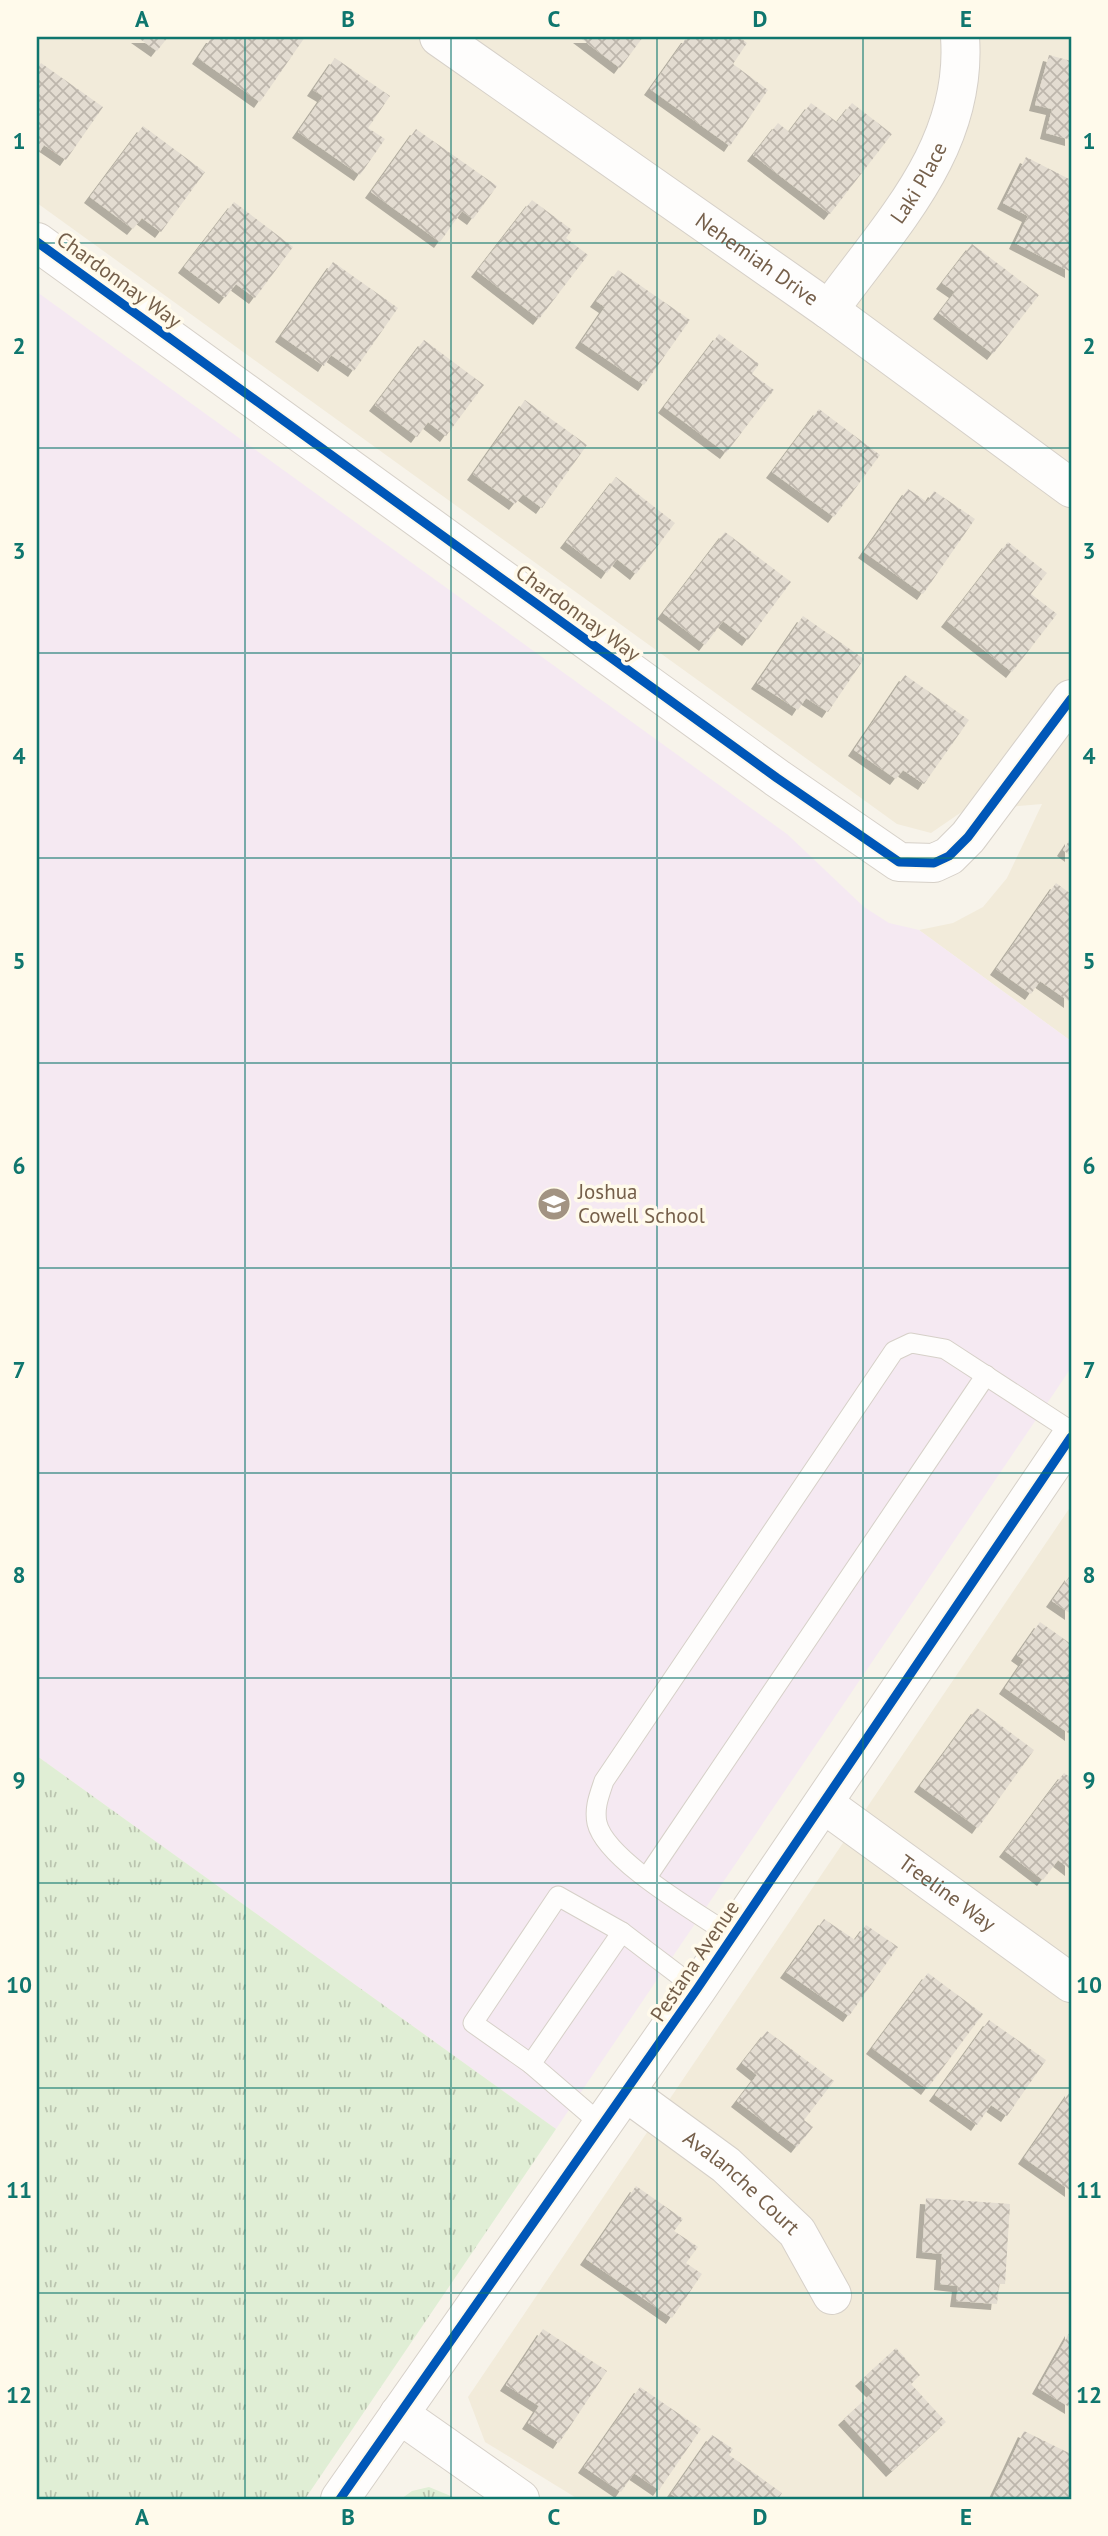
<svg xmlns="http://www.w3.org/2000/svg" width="1108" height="2536" font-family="'PT Sans',sans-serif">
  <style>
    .residential { fill: #f2ebda }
    .education { fill: #f5e9f2 }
    .park { fill: url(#park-tufts) }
    .building { fill: url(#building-cross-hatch); filter: url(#shadow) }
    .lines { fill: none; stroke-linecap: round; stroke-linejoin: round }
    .lane-casing { stroke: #d6d0c8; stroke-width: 21 }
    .street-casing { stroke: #d6d0c8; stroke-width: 40 }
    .secondary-casing { stroke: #d6d0c8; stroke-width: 40 }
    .lane { stroke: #fefdfc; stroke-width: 19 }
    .street { stroke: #fefdfc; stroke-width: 38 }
    .secondary { stroke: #fefdfc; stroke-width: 38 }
    .cycleway-casing { stroke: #fffaeb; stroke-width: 13 }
    .cycleway { stroke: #0057b8; stroke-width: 9 }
    .grid { fill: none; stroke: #0f766e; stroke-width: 2; stroke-opacity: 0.55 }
    .labels { text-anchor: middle; stroke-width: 7; stroke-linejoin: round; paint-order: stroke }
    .street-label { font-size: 21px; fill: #755f4a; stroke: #fffaeb }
    .poi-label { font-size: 21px; fill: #755f4a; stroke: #fffaeb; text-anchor: start }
    .neatline { fill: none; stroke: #0f766e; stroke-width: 2.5 }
    .grid-label { font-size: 23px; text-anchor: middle; font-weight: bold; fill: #0f766e }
  </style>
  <defs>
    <pattern id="park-tufts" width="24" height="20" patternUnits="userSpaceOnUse" patternTransform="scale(1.75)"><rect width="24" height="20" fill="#e0eed5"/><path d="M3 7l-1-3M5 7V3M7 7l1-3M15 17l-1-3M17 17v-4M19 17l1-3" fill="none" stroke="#bac4af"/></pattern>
    <pattern id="building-cross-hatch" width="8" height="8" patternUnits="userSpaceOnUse" patternTransform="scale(1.75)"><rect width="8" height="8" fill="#e3dcd1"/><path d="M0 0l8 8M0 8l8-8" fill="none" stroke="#bdb6ac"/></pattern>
    <filter id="shadow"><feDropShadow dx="-6" dy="6" stdDeviation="0" flood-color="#0004"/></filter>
  </defs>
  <rect width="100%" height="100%" fill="#f7f3ea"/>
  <!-- residential -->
  <g class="residential">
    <polygon points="37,37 1071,37 1071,1041 919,930 953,923 983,907 1007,878 1042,804 963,811 931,833 897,824 37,203"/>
    <polygon points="1071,1506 1071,2499 578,2499 485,2442 468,2397"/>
  </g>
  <!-- education -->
  <polygon class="education" points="37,292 787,834 864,907 889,923 919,930 1071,1041 1071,1368 556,2129 37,1756"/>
  <!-- park -->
  <g class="park">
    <polygon points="37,1756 556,2129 305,2499 37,2499"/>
    <polygon points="429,2487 458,2499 401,2499 412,2491"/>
  </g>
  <!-- building -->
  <g class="building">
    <polygon points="137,37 168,37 157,51"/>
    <polygon points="212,37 305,37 260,102 198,58"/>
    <polygon points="579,37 643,37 620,68"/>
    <polygon points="687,37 739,37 747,43 733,64 768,90 730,146 650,89"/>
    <polygon points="1049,55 1071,61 1071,140 1046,133 1052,109 1035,105"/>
    <polygon points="335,58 390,96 368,128 385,139 360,175 298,132 323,96 313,90"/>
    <polygon points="41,63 103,107 66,160 44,145 37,156 37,69"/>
    <polygon points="811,103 837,122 852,103 892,134 830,214 753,155 778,123 789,132"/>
    <polygon points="143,126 205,172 161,232 142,218 133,229 90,197"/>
    <polygon points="416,129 497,186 473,219 462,211 440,242 371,192"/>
    <polygon points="1026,157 1071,180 1071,272 1015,243 1028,216 1003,203"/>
    <polygon points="532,200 572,230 566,238 588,255 539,319 477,271"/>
    <polygon points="234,202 293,247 255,298 236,284 225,298 184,267"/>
    <polygon points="972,244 1039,295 993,354 939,313 955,292 942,283"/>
    <polygon points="333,262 398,308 354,371 331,355 324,366 281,336"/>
    <polygon points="618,270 690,320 644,385 581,342 605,307 596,301"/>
    <polygon points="719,334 759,364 752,374 774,390 726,453 664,407"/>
    <polygon points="424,340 484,385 446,436 428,422 417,437 375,405"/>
    <polygon points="525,400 587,445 542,508 523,494 515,504 473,474"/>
    <polygon points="819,409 880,455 834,517 772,472"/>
    <polygon points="616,477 675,523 636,574 617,559 607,573 566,542"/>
    <polygon points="908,489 927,502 934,491 975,519 923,594 864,552"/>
    <polygon points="725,532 791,582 748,640 723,621 705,645 663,613"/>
    <polygon points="1008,542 1047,573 1031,594 1057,614 1012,672 947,621"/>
    <polygon points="803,616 864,659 828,712 806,698 798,710 757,683"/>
    <polygon points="905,675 969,720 924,784 903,770 896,779 854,750"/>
    <polygon points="1071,838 1071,856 1063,850"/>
    <polygon points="1056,883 1071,894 1070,1002 1040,981 1031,994 996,969"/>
    <polygon points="1071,1574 1071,1614 1052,1601"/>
    <polygon points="1040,1622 1071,1644 1071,1735 1005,1688 1024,1660 1017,1655"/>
    <polygon points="977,1708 1034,1750 978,1828 920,1786"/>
    <polygon points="1064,1773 1071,1778 1071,1870 1058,1860 1043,1880 1005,1851"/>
    <polygon points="824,1919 855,1940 866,1925 898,1947 849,2016 786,1972"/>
    <polygon points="928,1973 983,2014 927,2089 872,2048"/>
    <polygon points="989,2020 1046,2060 1007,2116 991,2105 977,2125 935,2095"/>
    <polygon points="767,2031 834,2081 804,2120 813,2127 797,2147 737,2101 757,2075 742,2063"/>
    <polygon points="1071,2090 1071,2191 1024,2158"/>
    <polygon points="636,2186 683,2219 674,2231 698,2247 686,2263 702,2274 672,2318 586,2259"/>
    <polygon points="926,2198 1010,2204 1005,2284 999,2284 997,2304 956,2301 958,2286 940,2284 942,2254 922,2252"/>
    <polygon points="543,2329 607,2371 559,2443 528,2423 539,2406 506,2385"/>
    <polygon points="1071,2330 1071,2408 1038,2388"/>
    <polygon points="896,2348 920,2375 911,2384 946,2422 892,2471 844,2419 873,2392 861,2380"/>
    <polygon points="640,2387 701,2429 659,2490 634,2473 621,2492 584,2467"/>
    <polygon points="1024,2431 1071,2454 1071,2499 992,2499"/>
    <polygon points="712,2435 733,2449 729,2455 782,2493 778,2499 679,2499 671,2494"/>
  </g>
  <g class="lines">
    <defs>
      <g id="lane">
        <polyline points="647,1877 986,1375"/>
        <path d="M 733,1937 C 700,1914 606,1861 597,1823 C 594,1808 599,1796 604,1781 L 894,1351 L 911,1343 L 945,1349 L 1071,1431"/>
        <polyline points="531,2064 622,1932 697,1989"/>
        <polyline points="602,2125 531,2064 473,2023 558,1896 622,1932"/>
      </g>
      <g id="street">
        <polyline points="37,242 777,778 899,862 934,863 949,856 968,837 1071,699"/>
        <path id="s1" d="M 829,310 C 890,225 968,148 960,37"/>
        <path id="s2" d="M 824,1804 L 1071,1983"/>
        <path id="s3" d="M 626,2092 L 726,2165 L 797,2232 L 832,2295"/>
        <polyline points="399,2414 520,2499"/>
      </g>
      <g id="secondary">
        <path id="s4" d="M 439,37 L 829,310 L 1071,488"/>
        <polyline points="340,2499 697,1989 1071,1437"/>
      </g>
    </defs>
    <!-- lane casing -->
    <use href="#lane" class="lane-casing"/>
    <!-- street casing -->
    <use href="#street" class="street-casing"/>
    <!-- secondary casing -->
    <use href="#secondary" class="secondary-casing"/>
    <!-- lane -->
    <use href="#lane" class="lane"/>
    <!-- street -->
    <use href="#street" class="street"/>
    <!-- secondary -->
    <use href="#secondary" class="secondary"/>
    <defs>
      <g id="cycleway">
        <polyline points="37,242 777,778 899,862 934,863 949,856 968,837 1071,699"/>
        <polyline points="340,2499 697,1989 1071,1437"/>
      </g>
    </defs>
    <!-- cycleway casing -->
    <use href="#cycleway" class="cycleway-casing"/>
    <!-- cycleway -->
    <use href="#cycleway" class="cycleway"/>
  </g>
  <!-- grid -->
  <path class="grid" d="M 245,37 L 245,2499M 451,37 L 451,2499M 657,37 L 657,2499M 863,37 L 863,2499M 37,243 L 1071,243M 37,448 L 1071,448M 37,653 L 1071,653M 37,858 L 1071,858M 37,1063 L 1071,1063M 37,1268 L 1071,1268M 37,1473 L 1071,1473M 37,1678 L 1071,1678M 37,1883 L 1071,1883M 37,2088 L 1071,2088M 37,2293 L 1071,2293"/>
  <!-- icons -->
  <defs>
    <symbol id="school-disc" viewBox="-11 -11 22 22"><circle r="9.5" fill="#a29382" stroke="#fffaeb"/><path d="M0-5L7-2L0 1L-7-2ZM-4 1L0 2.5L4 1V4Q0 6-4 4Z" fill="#fff"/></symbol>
  </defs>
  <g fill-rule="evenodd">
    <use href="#school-disc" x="535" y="1185" width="38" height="38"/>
  </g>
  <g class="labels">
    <!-- street labels -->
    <g class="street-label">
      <text dy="7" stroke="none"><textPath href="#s1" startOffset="156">Laki Place</textPath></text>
      <text dy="7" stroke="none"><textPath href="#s4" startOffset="388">Nehemiah Drive</textPath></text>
      <text transform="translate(119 280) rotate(36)" y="7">Chardonnay Way</text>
      <text transform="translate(578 613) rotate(36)" y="7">Chardonnay Way</text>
      <text dy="7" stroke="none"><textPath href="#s2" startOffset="152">Treeline Way</textPath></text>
      <text transform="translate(695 1961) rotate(-56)" y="7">Pestana Avenue</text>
      <text dy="7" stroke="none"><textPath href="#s3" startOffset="147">Avalanche Court</textPath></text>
    </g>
    <!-- poi labels -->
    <g class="poi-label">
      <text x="578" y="1199">Joshua<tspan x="578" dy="24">Cowell School</tspan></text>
    </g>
  </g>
  <!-- border -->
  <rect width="1108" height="2536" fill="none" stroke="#fffaeb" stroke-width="77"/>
  <rect x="38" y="38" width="1032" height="2460" class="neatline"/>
  <g class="grid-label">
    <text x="142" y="27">A</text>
    <text x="348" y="27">B</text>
    <text x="554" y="27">C</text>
    <text x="760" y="27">D</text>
    <text x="966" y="27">E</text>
    <text x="19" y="149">1</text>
    <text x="1089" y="149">1</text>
    <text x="19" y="354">2</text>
    <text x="1089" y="354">2</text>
    <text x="19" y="559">3</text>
    <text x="1089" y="559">3</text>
    <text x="19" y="764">4</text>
    <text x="1089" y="764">4</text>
    <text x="19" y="969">5</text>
    <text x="1089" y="969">5</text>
    <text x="19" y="1174">6</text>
    <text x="1089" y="1174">6</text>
    <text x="19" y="1378">7</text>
    <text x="1089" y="1378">7</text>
    <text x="19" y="1583">8</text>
    <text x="1089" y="1583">8</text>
    <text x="19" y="1788">9</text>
    <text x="1089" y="1788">9</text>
    <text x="19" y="1993">10</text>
    <text x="1089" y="1993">10</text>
    <text x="19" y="2198">11</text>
    <text x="1089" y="2198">11</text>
    <text x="19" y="2403">12</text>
    <text x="1089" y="2403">12</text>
    <text x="142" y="2525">A</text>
    <text x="348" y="2525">B</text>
    <text x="554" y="2525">C</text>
    <text x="760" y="2525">D</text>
    <text x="966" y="2525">E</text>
  </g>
</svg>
